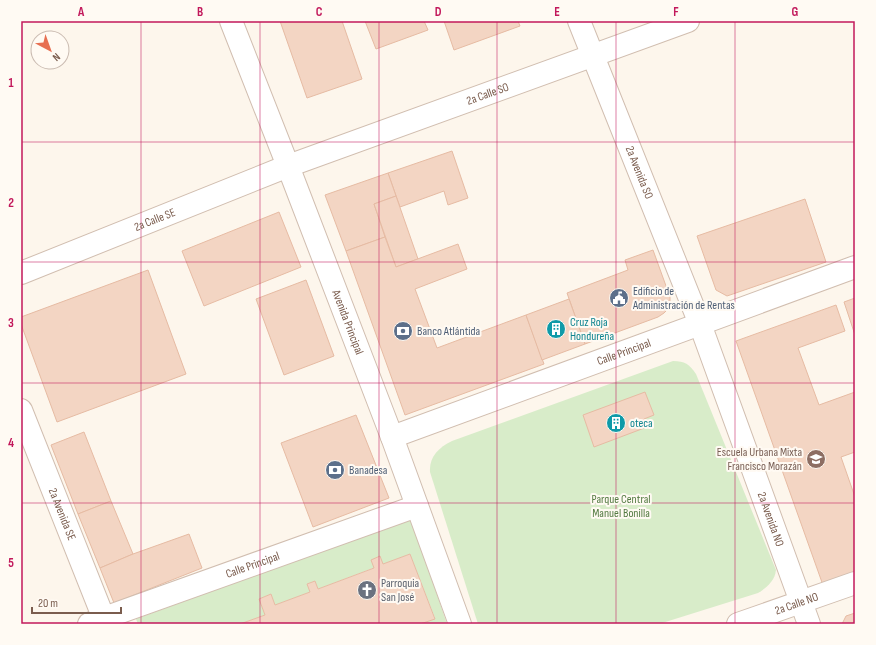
<svg xmlns="http://www.w3.org/2000/svg" width="876" height="645" font-family="'Sofia Sans Condensed',sans-serif">
  <style>
    .green { fill: #d8ecc9 }
    .building { fill: #f3d5c3; stroke: #e6bba3 }
    .lines { fill: none; stroke-linecap: round; stroke-linejoin: round }
    .minor-casing { stroke: #d1beb0; stroke-width: 24 }
    .minor { stroke: #fff; stroke-width: 22 }
    .grid { fill: none; stroke: #c2185b; stroke-width: 1; stroke-opacity: 0.55 }
    .labels { text-anchor: middle; stroke-width: 4; stroke-linejoin: round; paint-order: stroke }
    .street-label { font-size: 12px; fill: #7a5c4d; stroke: #fffaf3 }
    .service-label { font-size: 12px; fill: #4e5e75; stroke: #fffaf3; text-anchor: start }
    .culture-label { font-size: 12px; fill: #0d838f; stroke: #fffaf3; text-anchor: start }
    .education-label { font-size: 12px; fill: #785e54; stroke: #fffaf3; text-anchor: end }
    .park-label { font-size: 12px; fill: #537a41; stroke: #fffaf3 }
    .worship-label { font-size: 12px; fill: #5b616d; stroke: #fffaf3; text-anchor: start }
    .neatline { fill: none; stroke: #c2185b; stroke-width: 1.5 }
    .grid-label { font-size: 13px; text-anchor: middle; font-weight: bold; fill: #c2185b }
  </style>
  <rect width="100%" height="100%" fill="#fdf6ec"/>
  <!-- green -->
  <g class="green">
    <path d="M 673,361 C 685,361 689,364 696,374 L 776,570 C 775,581 766,588 758,593 L 659,624 L 478,624 L 430,472 C 429,457 438,448 452,441 Z"/>
    <polygon points="411,518 447,624 420,624 435,618 410,554 318,589 315,581 307,584 310,592 275,605 271,594 259,599 265,615 240,624 138,624 136,619"/>
  </g>
  <!-- building -->
  <g class="building">
    <polygon points="280,21 342,21 362,79 307,98"/>
    <polygon points="365,21 424,21 428,30 376,49"/>
    <polygon points="444,21 518,21 520,26 454,50"/>
    <polygon points="452,151 468,198 448,205 444,191 400,207 388,173"/>
    <polygon points="388,173 396,196 374,204 385,237 346,251 325,195"/>
    <polygon points="396,196 418,259 396,267 374,204"/>
    <polygon points="805,199 826,262 727,296 716,290 697,236"/>
    <polygon points="279,212 301,267 204,306 182,251"/>
    <polygon points="385,237 396,267 458,244 467,269 415,289 437,348 526,315 544,364 405,415 346,251"/>
    <polygon points="653,250 670,297 670,303 668,309 664,313 658,317 585,344 567,293 628,270 625,260"/>
    <polygon points="148,270 186,374 57,422 21,324 21,317"/>
    <polygon points="306,280 334,356 284,375 256,299"/>
    <polygon points="855,298 855,335 844,302"/>
    <polygon points="569,299 585,344 542,360 526,315"/>
    <polygon points="836,305 845,331 798,348 819,405 855,392 855,452 841,457 855,497 855,577 824,588 736,341"/>
    <polygon points="645,392 654,415 644,419 647,427 594,447 583,415"/>
    <polygon points="356,415 389,498 313,527 281,443"/>
    <polygon points="84,432 111,501 78,514 51,445"/>
    <polygon points="111,501 133,554 100,568 78,514"/>
    <polygon points="189,534 202,568 114,603 100,568 133,554"/>
    <polygon points="410,554 435,619 420,624 240,624 265,615 259,599 271,594 275,605 310,592 307,584 315,581 318,589 374,568 371,560 380,556 383,564"/>
    <polygon points="855,613 855,624 842,624 846,616"/>
  </g>
  <g class="lines">
    <defs>
      <g id="minor">
        <path id="s1" d="M 231,21 L 288,166 L 392,437 L 460,624"/>
        <path id="s2" d="M 579,21 L 700,324 L 809,624"/>
        <path id="s3" d="M 21,273 L 288,166 L 688,21"/>
        <path id="s4" d="M 21,410 L 106,624"/>
        <path id="s5" d="M 392,437 L 855,267"/>
        <path id="s6" d="M 89,624 L 104,618 L 417,506"/>
        <path id="s7" d="M 738,624 L 855,583"/>
      </g>
    </defs>
    <!-- minor casing -->
    <use href="#minor" class="minor-casing"/>
    <!-- minor -->
    <use href="#minor" class="minor"/>
  </g>
  <!-- grid -->
  <path class="grid" d="M 141,21 L 141,624M 260,21 L 260,624M 379,21 L 379,624M 497,21 L 497,624M 616,21 L 616,624M 735,21 L 735,624M 21,142 L 855,142M 21,262 L 855,262M 21,383 L 855,383M 21,503 L 855,503"/>
  <!-- icons -->
  <defs>
    <symbol id="civic-disc" viewBox="-11 -11 22 22"><circle r="9.5" fill="#5c6f8a" stroke="#fffaf3"/><path d="M-.6-6.5H3V-4.5H.6V-3L4-1V1h2V6H-6V1h2V-1L-.6-3ZM-1.2 2.5V6h2.4V2.5Z" fill="#fff"/></symbol>
    <symbol id="building-disc" viewBox="-11 -11 22 22"><circle r="9.5" fill="#0f9aa8" stroke="#fffaf3"/><path d="M-4-6H4V6H1V3H-1V6H-4ZM-2.5-4.3h1.7v1.8h-1.7ZM.8-4.3h1.7v1.8H.8ZM-2.5-1h1.7V.8h-1.7ZM.8-1h1.7V.8H.8Z" fill="#fff"/></symbol>
    <symbol id="bank-disc" viewBox="-11 -11 22 22"><circle r="9.5" fill="#5c6f8a" stroke="#fffaf3"/><path d="M-6-4H6V4H-6ZM0-2.3a2.3 2.3 0 1 0 0 4.6a2.3 2.3 0 1 0 0-4.6Z" fill="#fff"/></symbol>
    <symbol id="school-disc" viewBox="-11 -11 22 22"><circle r="9.5" fill="#8d6e63" stroke="#fffaf3"/><path d="M0-5L7-2L0 1L-7-2ZM-4 1L0 2.5L4 1V4Q0 6-4 4Z" fill="#fff"/></symbol>
    <symbol id="church-disc" viewBox="-11 -11 22 22"><circle r="9.5" fill="#6b7280" stroke="#fffaf3"/><path d="M-1.2-6h2.4v3.5h3.3v2.4h-3.3V6h-2.4V-.1h-3.3v-2.4h3.3Z" fill="#fff"/></symbol>
  </defs>
  <g fill-rule="evenodd">
    <use href="#civic-disc" x="608" y="287" width="22" height="22"/>
    <use href="#building-disc" x="545" y="318" width="22" height="22"/>
    <use href="#bank-disc" x="392" y="320" width="22" height="22"/>
    <use href="#building-disc" x="605" y="412" width="22" height="22"/>
    <use href="#school-disc" x="805" y="448" width="22" height="22"/>
    <use href="#bank-disc" x="324" y="459" width="22" height="22"/>
    <use href="#church-disc" x="356" y="579" width="22" height="22"/>
  </g>
  <g class="labels">
    <!-- street labels -->
    <g class="street-label">
      <text dy="4" stroke="none"><textPath href="#s3" startOffset="500">2a Calle SO</textPath></text>
      <text dy="4" stroke="none"><textPath href="#s2" startOffset="163">2a Avenida SO</textPath></text>
      <text dy="4" stroke="none"><textPath href="#s3" startOffset="144">2a Calle SE</textPath></text>
      <text dy="4" stroke="none"><textPath href="#s1" startOffset="323">Avenida Principal</textPath></text>
      <text dy="4" stroke="none"><textPath href="#s5" startOffset="247">Calle Principal</textPath></text>
      <text dy="4" stroke="none"><textPath href="#s4" startOffset="112">2a Avenida SE</textPath></text>
      <text dy="4" stroke="none"><textPath href="#s2" startOffset="534">2a Avenida NO</textPath></text>
      <text dy="4" stroke="none"><textPath href="#s6" startOffset="174">Calle Principal</textPath></text>
      <text dy="4" stroke="none"><textPath href="#s7" startOffset="62">2a Calle NO</textPath></text>
    </g>
    <!-- service labels -->
    <g class="service-label">
      <text x="633" y="295">Edificio de<tspan x="633" dy="14">Administración de Rentas</tspan></text>
      <text x="417" y="335">Banco Atlántida</text>
      <text x="349" y="474">Banadesa</text>
    </g>
    <!-- culture labels -->
    <g class="culture-label">
      <text x="570" y="326">Cruz Roja<tspan x="570" dy="14">Hondureña</tspan></text>
      <text x="630" y="427">oteca</text>
    </g>
    <!-- education labels -->
    <g class="education-label">
      <text x="802" y="456">Escuela Urbana Mixta<tspan x="802" dy="14">Francisco Morazán</tspan></text>
    </g>
    <!-- park labels -->
    <g class="park-label">
      <text x="621" y="503">Parque Central<tspan x="621" dy="14">Manuel Bonilla</tspan></text>
    </g>
    <!-- worship labels -->
    <g class="worship-label">
      <text x="381" y="587">Parroquia<tspan x="381" dy="14">San José</tspan></text>
    </g>
  </g>
  <!-- border -->
  <rect width="876" height="645" fill="none" stroke="#fffaf3" stroke-width="44"/>
  <!-- north arrow -->
  <g transform="translate(50 50) rotate(139)"><circle r="19" fill="#fffaf3" stroke="#cabbb1"/>
  <path d="M0-3L7 15L0 10L-7 15Z" fill="#e76f51"/>
  <text y="-6" font-size="11" font-weight="bold" text-anchor="middle" fill="#7a5c4d">N</text>
  </g>
  <!-- scale -->
  <path d="M32 607v6h89v-6" fill="none" stroke="#7a5c4d" stroke-width="2"/>
  <text x="38" y="607" font-size="12" fill="#7a5c4d" stroke="#fffaf3" stroke-width="3" paint-order="stroke">20 m</text>
  <rect x="22" y="22" width="832" height="601" class="neatline"/>
  <g class="grid-label">
    <text x="81" y="16">A</text>
    <text x="200" y="16">B</text>
    <text x="319" y="16">C</text>
    <text x="438" y="16">D</text>
    <text x="557" y="16">E</text>
    <text x="676" y="16">F</text>
    <text x="795" y="16">G</text>
    <text x="11" y="87">1</text>
    <text x="11" y="207">2</text>
    <text x="11" y="327">3</text>
    <text x="11" y="447">4</text>
    <text x="11" y="567">5</text>
  </g>
</svg>
